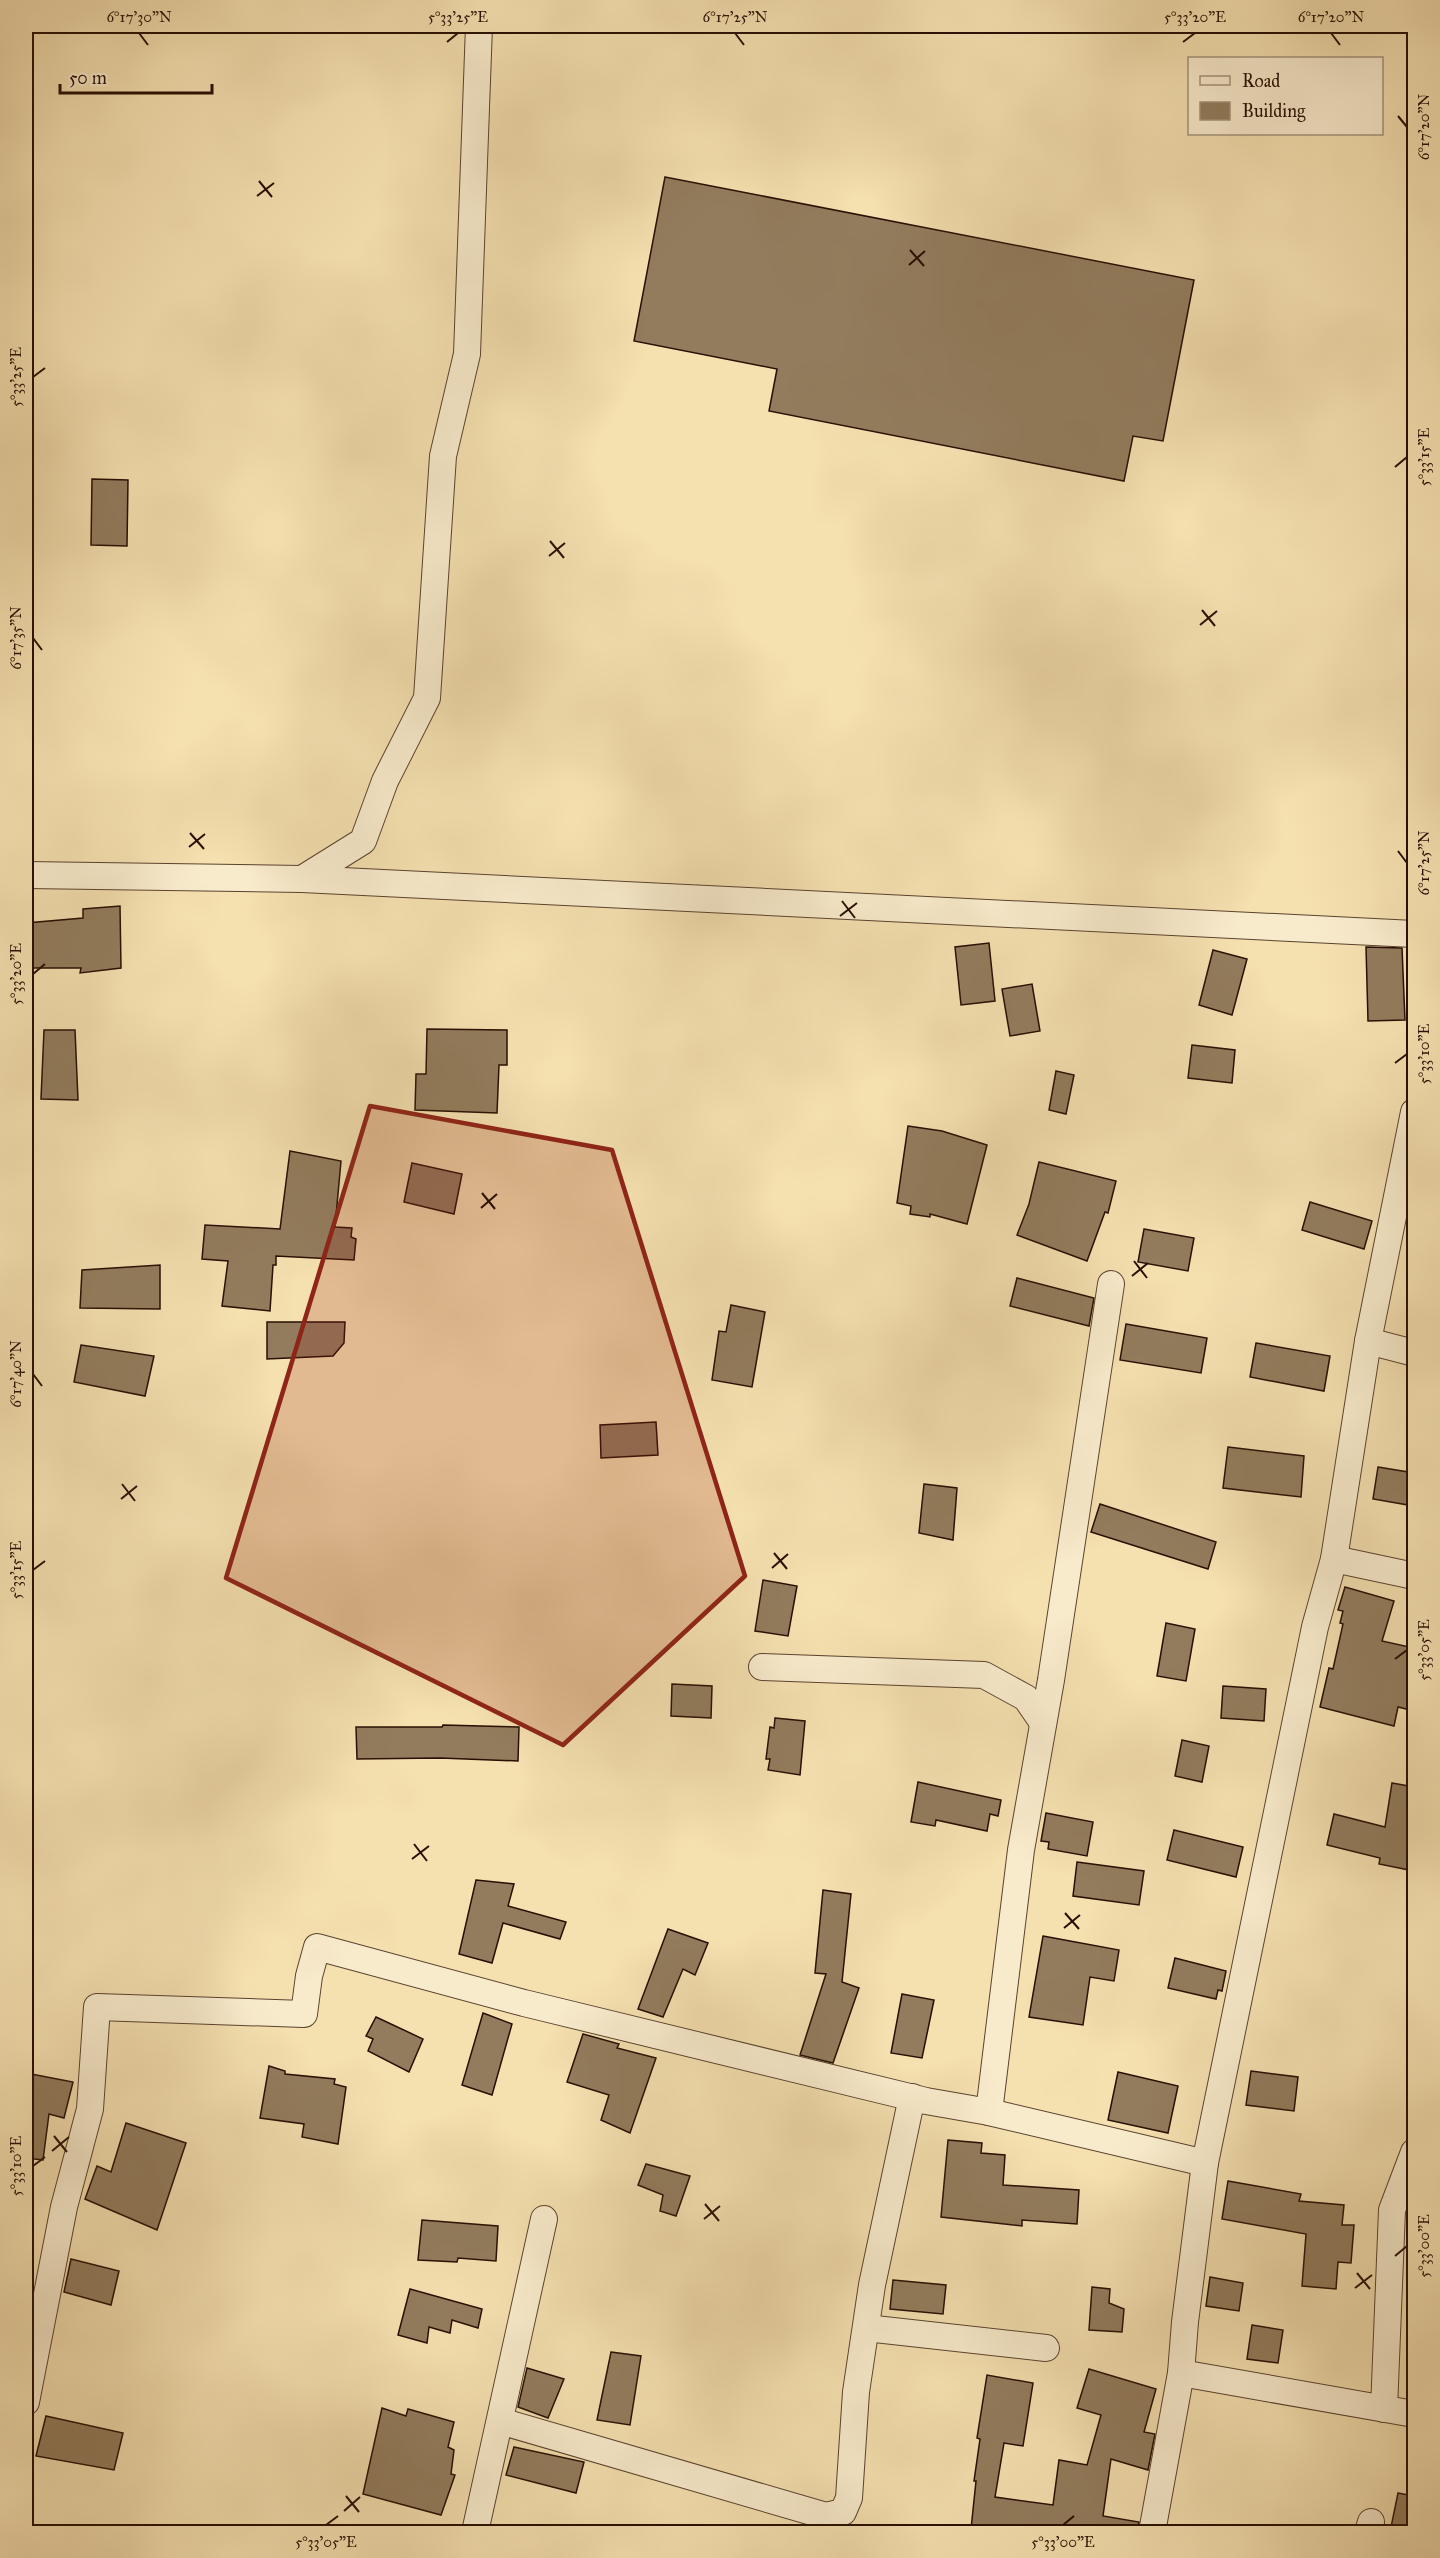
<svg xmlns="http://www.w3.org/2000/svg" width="1440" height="2558" font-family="'IM FELL Great Primer',serif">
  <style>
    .building { fill: #927c5d; stroke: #270f03; stroke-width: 1.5 }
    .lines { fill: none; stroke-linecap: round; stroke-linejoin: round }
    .minor-casing { stroke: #5a432e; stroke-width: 28 }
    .minor { stroke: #f8ebcc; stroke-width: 26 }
    .marked { fill: #8f2418; fill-opacity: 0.2; stroke: #8f2418; stroke-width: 4.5; stroke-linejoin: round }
    .ticks { fill: none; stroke: #270f03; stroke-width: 2 }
    .neatline { fill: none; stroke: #270f03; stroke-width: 2 }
    .ticks-label { font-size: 15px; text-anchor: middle; fill: #270f03 }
  </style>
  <rect width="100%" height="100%" fill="#f5e0b0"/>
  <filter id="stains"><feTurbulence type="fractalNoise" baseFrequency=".00333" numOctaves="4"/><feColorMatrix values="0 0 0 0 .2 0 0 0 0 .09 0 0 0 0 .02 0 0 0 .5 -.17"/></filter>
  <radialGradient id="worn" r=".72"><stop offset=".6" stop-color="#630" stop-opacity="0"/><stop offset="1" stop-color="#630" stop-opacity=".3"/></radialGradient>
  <!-- building -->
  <g class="building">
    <polygon points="665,177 1194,280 1163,441 1133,436 1124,481 769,411 777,369 634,341"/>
    <polygon points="92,479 128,480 127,546 91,545"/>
    <polygon points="120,906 121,968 80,973 81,968 30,968 30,965 26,965 26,923 83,918 83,909"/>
    <polygon points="989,943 995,1001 961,1005 955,947"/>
    <polygon points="1366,947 1402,948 1405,1020 1368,1021"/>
    <polygon points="1213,950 1247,959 1232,1015 1199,1005"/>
    <polygon points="1032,984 1040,1031 1010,1036 1002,989"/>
    <polygon points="427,1029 507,1030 507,1065 499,1065 497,1113 415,1110 416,1074 426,1074"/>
    <polygon points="44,1030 75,1030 78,1100 41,1099"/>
    <polygon points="1192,1045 1235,1050 1232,1083 1188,1078"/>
    <polygon points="1056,1071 1074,1075 1066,1114 1049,1110"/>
    <polygon points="908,1126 942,1131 987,1145 967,1224 930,1214 930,1217 910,1214 911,1206 897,1203"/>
    <polygon points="290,1151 341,1161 335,1227 352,1228 351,1237 356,1239 354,1260 276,1256 276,1265 273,1265 270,1311 222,1306 228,1261 202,1259 205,1225 280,1229"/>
    <polygon points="1039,1162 1116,1181 1108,1213 1105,1212 1087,1261 1017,1235 1029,1204"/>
    <polygon points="412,1163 462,1174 454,1214 404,1202"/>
    <polygon points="1310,1202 1372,1221 1364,1249 1302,1230"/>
    <polygon points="1144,1229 1194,1238 1188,1271 1138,1262"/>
    <polygon points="160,1265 160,1309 80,1308 82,1270"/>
    <polygon points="1017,1278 1094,1298 1089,1326 1010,1306"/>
    <polygon points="731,1305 765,1312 752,1387 712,1380 719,1331 726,1332"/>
    <polygon points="267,1322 345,1322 344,1343 333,1356 267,1359"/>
    <polygon points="1126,1324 1207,1338 1201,1373 1120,1360"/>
    <polygon points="1256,1343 1330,1356 1324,1391 1250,1377"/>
    <polygon points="81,1345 154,1356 145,1396 74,1382"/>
    <polygon points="656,1422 658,1455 601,1458 600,1425"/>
    <polygon points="1228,1447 1304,1456 1301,1497 1223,1488"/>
    <polygon points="1378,1467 1414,1473 1414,1506 1373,1499"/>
    <polygon points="924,1484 957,1488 953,1540 919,1533"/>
    <polygon points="1100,1504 1216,1542 1208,1569 1091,1532"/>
    <polygon points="763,1580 797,1586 788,1636 755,1631"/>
    <polygon points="1345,1587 1394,1601 1382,1641 1414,1648 1407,1679 1414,1681 1414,1711 1398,1707 1394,1726 1320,1707 1329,1668 1333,1669 1343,1624 1340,1623 1343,1611 1338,1610"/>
    <polygon points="1166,1623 1195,1629 1186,1681 1157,1676"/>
    <polygon points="672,1684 712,1686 711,1718 671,1716"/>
    <polygon points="1223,1686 1266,1689 1264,1721 1221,1718"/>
    <polygon points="775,1718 805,1721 800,1775 768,1770 770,1759 766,1759 770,1727 774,1728"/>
    <polygon points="443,1725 519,1727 518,1761 440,1758 357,1759 356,1727 442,1727"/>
    <polygon points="1182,1740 1209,1746 1202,1782 1175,1776"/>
    <polygon points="918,1782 1001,1800 998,1816 990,1814 987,1831 936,1820 935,1826 911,1822"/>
    <polygon points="1392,1783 1414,1787 1414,1871 1379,1864 1380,1858 1327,1845 1334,1814 1385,1827"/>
    <polygon points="1046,1813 1093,1822 1087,1856 1048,1849 1049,1842 1041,1841"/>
    <polygon points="1174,1830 1243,1847 1236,1877 1167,1860"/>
    <polygon points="1077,1862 1144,1871 1139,1905 1073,1896"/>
    <polygon points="476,1880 514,1884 508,1906 566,1922 560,1939 503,1923 492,1963 459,1954"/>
    <polygon points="823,1890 851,1894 842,1982 859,1988 833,2063 800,2055 826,1974 815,1973"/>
    <polygon points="668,1929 708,1943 695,1975 683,1969 663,2017 638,2009"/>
    <polygon points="1043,1936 1119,1950 1114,1981 1090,1977 1083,2025 1029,2017"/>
    <polygon points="1175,1958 1226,1971 1222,1991 1218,1990 1216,1999 1168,1988"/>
    <polygon points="902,1994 934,2000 922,2058 891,2053"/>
    <polygon points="483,2013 512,2024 492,2095 462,2085"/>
    <polygon points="376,2017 423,2039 409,2072 368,2051 373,2039 366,2036"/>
    <polygon points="583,2034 619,2044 617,2048 656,2058 630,2133 601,2120 609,2095 567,2082"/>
    <polygon points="269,2066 285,2071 285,2074 335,2079 334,2084 346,2087 338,2144 302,2137 304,2124 260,2118"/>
    <polygon points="1251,2071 1298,2077 1294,2111 1246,2105"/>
    <polygon points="1118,2072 1178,2086 1168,2133 1108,2120"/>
    <polygon points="26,2073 73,2082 64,2118 49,2114 43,2160 26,2158"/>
    <polygon points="126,2123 186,2143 157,2230 85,2199 97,2166 111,2172"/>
    <polygon points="948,2140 982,2143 981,2153 1005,2155 1003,2185 1079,2190 1077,2224 1022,2220 1022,2226 941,2217"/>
    <polygon points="646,2164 690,2176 676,2216 660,2211 663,2195 638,2185"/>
    <polygon points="1228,2181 1301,2194 1299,2201 1344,2205 1342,2225 1354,2225 1351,2263 1338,2262 1336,2289 1302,2286 1306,2234 1222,2219"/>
    <polygon points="422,2220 498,2226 496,2261 458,2258 457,2262 418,2260"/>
    <polygon points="71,2259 119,2271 111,2305 64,2292"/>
    <polygon points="1210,2277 1243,2283 1239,2311 1206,2306"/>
    <polygon points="893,2280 946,2285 943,2314 890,2309"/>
    <polygon points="1092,2287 1110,2289 1109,2303 1124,2309 1122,2332 1089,2330"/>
    <polygon points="410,2289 482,2309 478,2328 452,2320 450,2333 429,2327 427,2343 398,2335"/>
    <polygon points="1252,2325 1283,2330 1278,2363 1247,2359"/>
    <polygon points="611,2352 641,2356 630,2425 597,2420"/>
    <polygon points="527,2368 564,2379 548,2418 518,2407"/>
    <polygon points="1089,2369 1156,2389 1144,2432 1155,2434 1148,2470 1111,2459 1103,2516 1139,2522 1137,2532 1000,2532 971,2529 976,2481 974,2481 980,2439 977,2438 987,2375 1033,2383 1023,2446 1004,2443 995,2497 1053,2505 1059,2460 1087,2465 1101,2415 1077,2408"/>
    <polygon points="382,2408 406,2416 408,2409 454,2422 448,2447 454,2450 451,2474 455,2475 441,2515 363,2494"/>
    <polygon points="46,2416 123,2433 114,2470 36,2456"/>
    <polygon points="514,2447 584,2462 576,2493 506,2475"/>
    <polygon points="1398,2493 1414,2496 1414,2532 1390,2532"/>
  </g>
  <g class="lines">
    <defs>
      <g id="minor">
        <polyline points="26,875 302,879 363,841 385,781 427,698 443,456 467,354 479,26"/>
        <polyline points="302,879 1414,934"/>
        <polyline points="1368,1341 1414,1353"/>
        <polyline points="1334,1559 1414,1576"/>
        <polyline points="762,1667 984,1675 1026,1698 1043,1723"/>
        <polyline points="989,2112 1021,1850 1051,1680 1111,1284"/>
        <polyline points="866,2328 1046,2348"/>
        <polyline points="1181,2373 1414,2414"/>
        <polyline points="26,2402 64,2207 90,2109 97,2007 304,2014 309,1976 317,1947 524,2003 926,2101 989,2112 1205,2163"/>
        <polyline points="1384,2409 1392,2210 1414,2152"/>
        <polyline points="500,2421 826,2516 843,2512 849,2498 856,2392 872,2285 912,2097"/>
        <polyline points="475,2532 544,2219"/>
        <polyline points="1152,2532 1181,2373 1185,2322 1205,2163 1315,1627 1334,1559 1368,1341 1414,1112"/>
        <polyline points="1368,2532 1371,2522"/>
      </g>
    </defs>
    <!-- minor casing -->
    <use href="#minor" class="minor-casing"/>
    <!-- minor -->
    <use href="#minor" class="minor"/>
  </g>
  <!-- marked area -->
  <path class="marked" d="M 370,1106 L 612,1150 L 745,1576 L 563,1745 L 226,1578 Z"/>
  <!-- ticks -->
  <path class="ticks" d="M 139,33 L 148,45M 735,33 L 744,45M 1331,33 L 1340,45M 447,42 L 458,33M 1183,42 L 1195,33M 1398,116 L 1407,127M 259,181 L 272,197M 257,196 L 274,183M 910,250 L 924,266M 909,265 L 925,251M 33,377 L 45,368M 1395,467 L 1407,457M 550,541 L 564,558M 549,556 L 565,543M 1202,610 L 1215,626M 1200,625 L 1217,611M 33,638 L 42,650M 190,833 L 204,849M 189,847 L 205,834M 1398,851 L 1407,863M 842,901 L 855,918M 840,916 L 857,903M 33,974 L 45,964M 1395,1063 L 1407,1054M 482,1193 L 495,1209M 481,1208 L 497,1194M 1134,1261 L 1147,1278M 1132,1276 L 1148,1263M 33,1374 L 42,1386M 122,1484 L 135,1501M 121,1499 L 137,1486M 774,1553 L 787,1569M 772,1568 L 788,1554M 33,1570 L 45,1561M 1395,1659 L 1407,1650M 414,1844 L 427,1861M 412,1859 L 429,1846M 1065,1913 L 1079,1929M 1064,1928 L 1080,1915M 54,2136 L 67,2152M 52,2151 L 69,2137M 33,2166 L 45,2157M 705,2204 L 719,2221M 704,2219 L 720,2206M 1395,2256 L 1407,2246M 1357,2273 L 1370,2289M 1355,2288 L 1372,2275M 346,2496 L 359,2512M 344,2511 L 360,2497M 326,2525 L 338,2516M 1063,2525 L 1074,2516"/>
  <!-- margin -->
  <rect width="1440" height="2558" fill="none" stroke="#f5e0b0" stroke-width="66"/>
  <!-- legend -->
  <rect x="1188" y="57" width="195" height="78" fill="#f8ebcc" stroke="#a4937c" stroke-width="1.5"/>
  <rect x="1200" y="76" width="30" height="9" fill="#f8ebcc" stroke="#a4937c" stroke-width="1.5"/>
  <text x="1242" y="87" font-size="18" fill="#270f03">Road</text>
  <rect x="1200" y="102" width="30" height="18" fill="#927c5d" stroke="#a4937c" stroke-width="1.5"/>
  <text x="1242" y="117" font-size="18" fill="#270f03">Building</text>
  <!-- scale -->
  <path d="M60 84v9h152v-9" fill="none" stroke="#270f03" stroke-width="3"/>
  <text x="69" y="84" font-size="18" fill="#270f03" stroke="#f8ebcc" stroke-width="4.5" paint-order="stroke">50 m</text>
  <rect x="33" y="33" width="1374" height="2492" class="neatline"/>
  <g class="ticks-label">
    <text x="139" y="22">6°17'30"N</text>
    <text x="458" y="22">5°33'25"E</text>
    <text x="735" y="22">6°17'25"N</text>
    <text x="1195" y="22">5°33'20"E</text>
    <text x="1331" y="22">6°17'20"N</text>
    <text transform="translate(1424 127) rotate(-90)" y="5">6°17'20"N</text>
    <text transform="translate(16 377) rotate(-90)" y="5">5°33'25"E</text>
    <text transform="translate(1424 457) rotate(-90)" y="5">5°33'15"E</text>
    <text transform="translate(16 638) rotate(-90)" y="5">6°17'35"N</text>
    <text transform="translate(1424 863) rotate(-90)" y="5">6°17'25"N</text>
    <text transform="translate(16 974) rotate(-90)" y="5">5°33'20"E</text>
    <text transform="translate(1424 1054) rotate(-90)" y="5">5°33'10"E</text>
    <text transform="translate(16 1374) rotate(-90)" y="5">6°17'40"N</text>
    <text transform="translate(16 1570) rotate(-90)" y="5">5°33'15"E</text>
    <text transform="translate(1424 1650) rotate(-90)" y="5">5°33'05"E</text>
    <text transform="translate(16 2166) rotate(-90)" y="5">5°33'10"E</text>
    <text transform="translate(1424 2246) rotate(-90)" y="5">5°33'00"E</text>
    <text x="326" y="2547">5°33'05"E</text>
    <text x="1063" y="2547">5°33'00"E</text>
  </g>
  <rect width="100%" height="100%" filter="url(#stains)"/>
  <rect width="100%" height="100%" fill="url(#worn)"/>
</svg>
